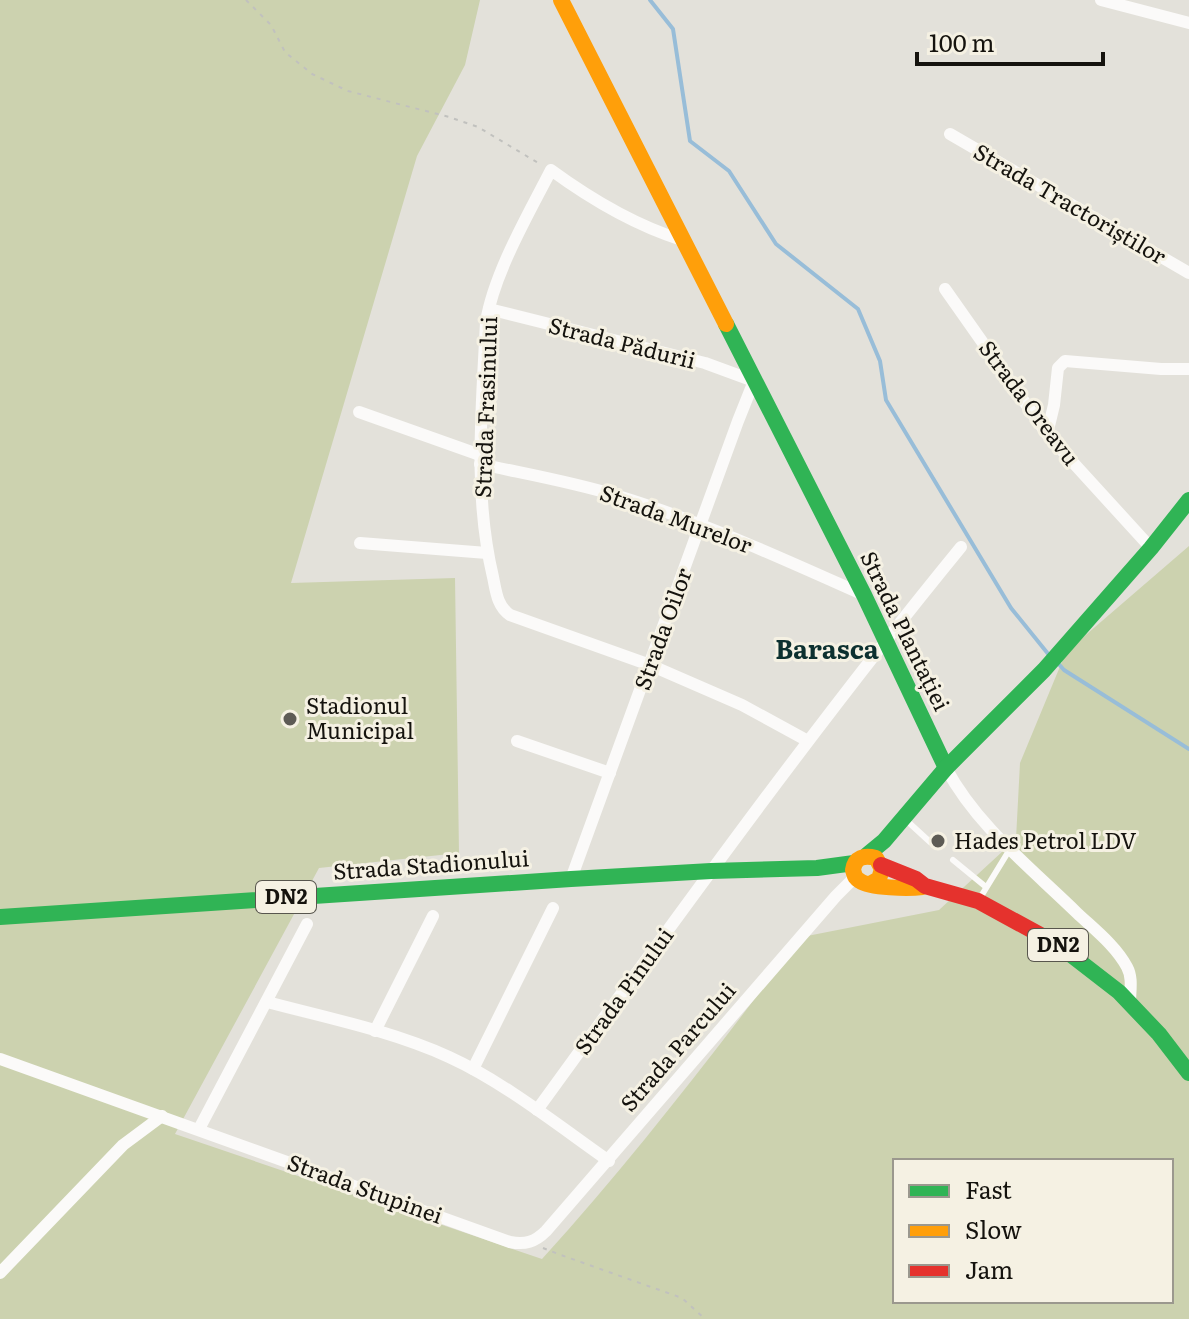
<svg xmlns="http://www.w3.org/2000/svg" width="1189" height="1319" font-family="Literata,serif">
<rect width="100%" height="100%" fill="#e3e1da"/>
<path fill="#ccd2af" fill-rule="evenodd" d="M0 0H480L465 65 417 156 291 583 455 578 459 853 319 868 175 1134 542 1259C635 1157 718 1047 802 937L939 910 1016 839 1020 763 1066 652 1189 546V1319H0ZM895 1161H1171V1301H895Z"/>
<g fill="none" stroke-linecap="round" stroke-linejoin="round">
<g stroke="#98bdd8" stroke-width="4">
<path d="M650 0 673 29 690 141 729 171 776 244 858 309 880 361 886 400 1011 608 1049 655"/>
<path d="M1056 661 1064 670 1189 749"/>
</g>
<g stroke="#c1c1be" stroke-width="2" stroke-dasharray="4 6" stroke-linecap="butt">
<path d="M246 0 271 25 285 52 312 74 348 91 449 117 478 127 540 164"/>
<path d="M543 1248 561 1255 682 1298 705 1319"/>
</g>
<g stroke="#fbfaf9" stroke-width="6">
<path d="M906 820 930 842"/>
<path d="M953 860 986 887"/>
<path d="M980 898 1010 849"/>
</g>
<g stroke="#fbfaf9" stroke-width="12">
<path d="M1101 0 1189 23"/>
<path d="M950 134 1189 273"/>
<path d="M682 240C634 225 592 200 551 170 528 215 494 273 486 322 482 407 473 493 493 577 496 591 497 606 510 615L650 665 742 705 808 741"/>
<path d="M945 289 1047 434 1151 548"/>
<path d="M489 309 705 363 754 381 738 421 571 879"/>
<path d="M359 412 480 455"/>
<path d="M1047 434 1054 405 1058 368 1065 361 1161 369H1189"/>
<path d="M480 464C526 474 573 482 618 496 703 522 783 559 864 595"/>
<path d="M360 543 487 553"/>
<path d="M517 741 610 773"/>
<path d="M946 768C977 826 1031 868 1077 913 1094 929 1116 946 1127 967 1133 978 1130 991 1130 1003"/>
<path d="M267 1002C328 1018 392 1031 449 1057 504 1082 559 1126 609 1161"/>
<path d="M375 1031 433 916"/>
<path d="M0 1059 510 1242C525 1245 535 1242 546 1231L836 896 855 877"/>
<path d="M473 1069 553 908"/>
<path d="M537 1110C675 920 812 729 961 547"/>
<path d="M199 1129 307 924"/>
<path d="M0 1273 123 1145 162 1116"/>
</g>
<g stroke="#30b455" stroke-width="16">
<path d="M726 324 864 595 946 768"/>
<path d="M867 855 884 841 946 768 1044 670 1151 548 1189 500"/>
<path d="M0 917 571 879 711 871 817 868 854 863"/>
<path d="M1057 944 1119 992 1159 1034 1189 1073"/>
</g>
<g stroke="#ff9f0a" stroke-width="16">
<path d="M561 0 726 324"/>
<path d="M870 884 879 879 882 869 876 858C864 855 855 857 853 870 855 876 854 877 860 881 870 888 909 889 922 887"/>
</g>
<path stroke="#e5322d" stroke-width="16" d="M881 865 916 879 925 886 978 901 1057 944"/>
</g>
<g fill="#5d5b55" stroke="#f5f1e3" stroke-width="3">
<circle cx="290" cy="719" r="8"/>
<circle cx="938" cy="841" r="8"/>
</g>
<g text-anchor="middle" stroke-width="6" stroke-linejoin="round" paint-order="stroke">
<g fill="#f5f1e3" stroke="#58564e" stroke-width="2">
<rect x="256" y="881" width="60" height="32" rx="6"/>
<rect x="1028" y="929" width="60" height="32" rx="6"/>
</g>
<g font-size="20" font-weight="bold" fill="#15130e">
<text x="286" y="904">DN2</text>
<text x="1058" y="952">DN2</text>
</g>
<g font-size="22" fill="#15130e" stroke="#f5f1e3">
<text transform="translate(1070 204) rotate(30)" y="8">Strada Tractoriștilor</text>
<text transform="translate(622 343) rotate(14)" y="8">Strada Pădurii</text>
<text transform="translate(1029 403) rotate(53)" y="8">Strada Oreavu</text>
<text transform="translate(486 407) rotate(-88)" y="8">Strada Frasinului</text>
<text transform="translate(676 519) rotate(20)" y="8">Strada Murelor</text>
<text transform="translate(663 629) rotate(-70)" y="8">Strada Oilor</text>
<text transform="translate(905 631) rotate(64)" y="8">Strada Plantației</text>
<text transform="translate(431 865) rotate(-4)" y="8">Strada Stadionului</text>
<text transform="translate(624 991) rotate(-54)" y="8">Strada Pinului</text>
<text transform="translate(678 1047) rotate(-49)" y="8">Strada Parcului</text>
<text transform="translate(365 1189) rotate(20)" y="8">Strada Stupinei</text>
</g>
<g font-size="22" fill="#15130e" stroke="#f5f1e3" text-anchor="start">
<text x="306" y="714">Stadionul<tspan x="306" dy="25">Municipal</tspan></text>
<text x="954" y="849">Hades Petrol LDV</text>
</g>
<g font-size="26" font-weight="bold" fill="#0c302f" stroke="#f5f1e3">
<text x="827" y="659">Barasca</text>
</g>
</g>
<rect x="893" y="1159" width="280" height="144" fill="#f5f1e3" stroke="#9b988e" stroke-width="2"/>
<rect x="909" y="1185" width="40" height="12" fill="#30b455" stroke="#9b988e" stroke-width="2"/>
<text x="965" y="1199" font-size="24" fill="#15130e">Fast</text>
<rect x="909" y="1225" width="40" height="12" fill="#ff9f0a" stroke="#9b988e" stroke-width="2"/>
<text x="965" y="1239" font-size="24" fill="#15130e">Slow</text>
<rect x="909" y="1265" width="40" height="12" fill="#e5322d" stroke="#9b988e" stroke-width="2"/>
<text x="965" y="1279" font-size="24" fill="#15130e">Jam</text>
<path d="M917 52v12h186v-12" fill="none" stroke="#15130e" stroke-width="4"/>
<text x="929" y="52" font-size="24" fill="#15130e" stroke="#f5f1e3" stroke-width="6" paint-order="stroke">100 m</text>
</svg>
